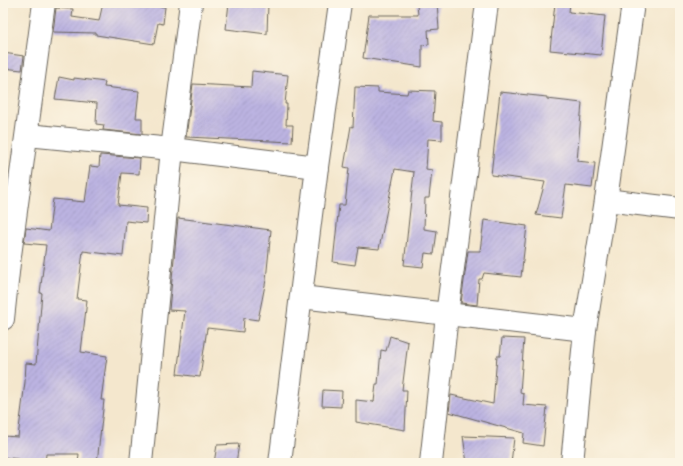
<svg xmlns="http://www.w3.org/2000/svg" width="683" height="466" font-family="'Patrick Hand',sans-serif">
<defs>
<pattern id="building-hatch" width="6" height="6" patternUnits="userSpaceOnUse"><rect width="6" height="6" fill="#bcb4e2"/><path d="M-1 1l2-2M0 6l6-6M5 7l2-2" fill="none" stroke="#a19ac1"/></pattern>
</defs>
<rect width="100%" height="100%" fill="#fcf5e5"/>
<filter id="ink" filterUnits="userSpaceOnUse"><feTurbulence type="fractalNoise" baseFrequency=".025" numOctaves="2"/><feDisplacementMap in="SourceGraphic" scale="8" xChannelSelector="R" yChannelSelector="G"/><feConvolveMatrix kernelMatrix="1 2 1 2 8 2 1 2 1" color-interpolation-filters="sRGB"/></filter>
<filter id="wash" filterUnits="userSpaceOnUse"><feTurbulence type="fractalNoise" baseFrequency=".012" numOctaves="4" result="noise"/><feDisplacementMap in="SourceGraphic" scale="16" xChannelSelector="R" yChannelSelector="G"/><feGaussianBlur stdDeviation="0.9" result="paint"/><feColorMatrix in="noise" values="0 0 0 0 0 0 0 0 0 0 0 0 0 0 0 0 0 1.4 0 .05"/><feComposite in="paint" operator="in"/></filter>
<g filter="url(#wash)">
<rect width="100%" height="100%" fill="#f4e7cd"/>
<g id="blocks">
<g fill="url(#building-hatch)">
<path d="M103 3H129L165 7 163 24 158 23 154 44 96 35V33L53 32 56 8 73 9 72 17 99 21Z"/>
<path d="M229 3H268L267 34 226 29Z"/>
<path d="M437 3 439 29 428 30 429 44 422 45V67L363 58 369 15H418L417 5Z"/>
<path d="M555 3H570L569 12 605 16 601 55 550 50Z"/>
<path d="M3 53 24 56 22 70 3 68Z"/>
<path d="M252 71 288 75 285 104H287L286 125H293L292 142 186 137 193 84 251 87Z"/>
<path d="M59 77 74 80V78L105 82 104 87 139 91 136 118H142V134L103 130 104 125 96 124 97 103 55 99Z"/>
<path d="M355 87 378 88V92L407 94 408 90 435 91 433 121 442 122V140L428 139 426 169 432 170 429 198H425L424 229 437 231 434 254 425 253 423 267 404 265 414 172 395 169 379 249 358 247 355 265 333 262 339 205H345L349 168 344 167 351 126 353 127Z"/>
<path d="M500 92 547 97V99L582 103 577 161 595 163 592 188 566 185 561 218 536 215 545 182 491 175Z"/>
<path d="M100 155 140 158 139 174 122 173 118 205 147 208 146 223 126 221 123 256 83 251 77 299 87 300 81 352 107 356 101 400H104L97 463H78L79 454H46L45 463H17L18 459 3 457V436L18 437 25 382 26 363 36 364 42 293H40L46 245 24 243 26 228 49 231 53 199 85 202 90 166 99 167Z"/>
<path d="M178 218 271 230 266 280 258 320 244 318 243 332 207 328 200 377 177 374 185 311 169 310Z"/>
<path d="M484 220 527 226 521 277 484 273 482 279H479L477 305 461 303 468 251H480Z"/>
<path d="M390 336 408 342 402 390H407L405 430 356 422V400L374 402 376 384H378L381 350 386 351Z"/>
<path d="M502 338 524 339 520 393 524 394 523 405 547 407 543 446 523 443 524 433 449 412 451 395 493 404 497 356H500Z"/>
<path d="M323 390 342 391 341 407 322 406Z"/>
<path d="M463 436 514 438 511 463H467Z"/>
<path d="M239 444 236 463H214L217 445Z"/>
</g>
</g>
</g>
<g filter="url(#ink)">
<use href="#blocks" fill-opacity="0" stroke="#68635a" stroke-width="1"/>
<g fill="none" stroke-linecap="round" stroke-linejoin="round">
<defs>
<g id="minor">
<path d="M27 135 172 149 317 167"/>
<path d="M606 200 680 209"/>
<path d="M301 297 585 330"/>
<path d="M3 319 9 263 44 3"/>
<path d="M141 463 172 149 191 3"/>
<path d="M280 463 317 167 340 3"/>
<path d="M431 463 447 315 487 3"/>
<path d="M572 463 585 330 606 200 633 3"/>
</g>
</defs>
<use href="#minor" stroke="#68635a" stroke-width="24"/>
<use href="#minor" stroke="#fff" stroke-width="22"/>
</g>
</g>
<rect width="683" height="466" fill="none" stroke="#fcf5e5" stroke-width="16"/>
</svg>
